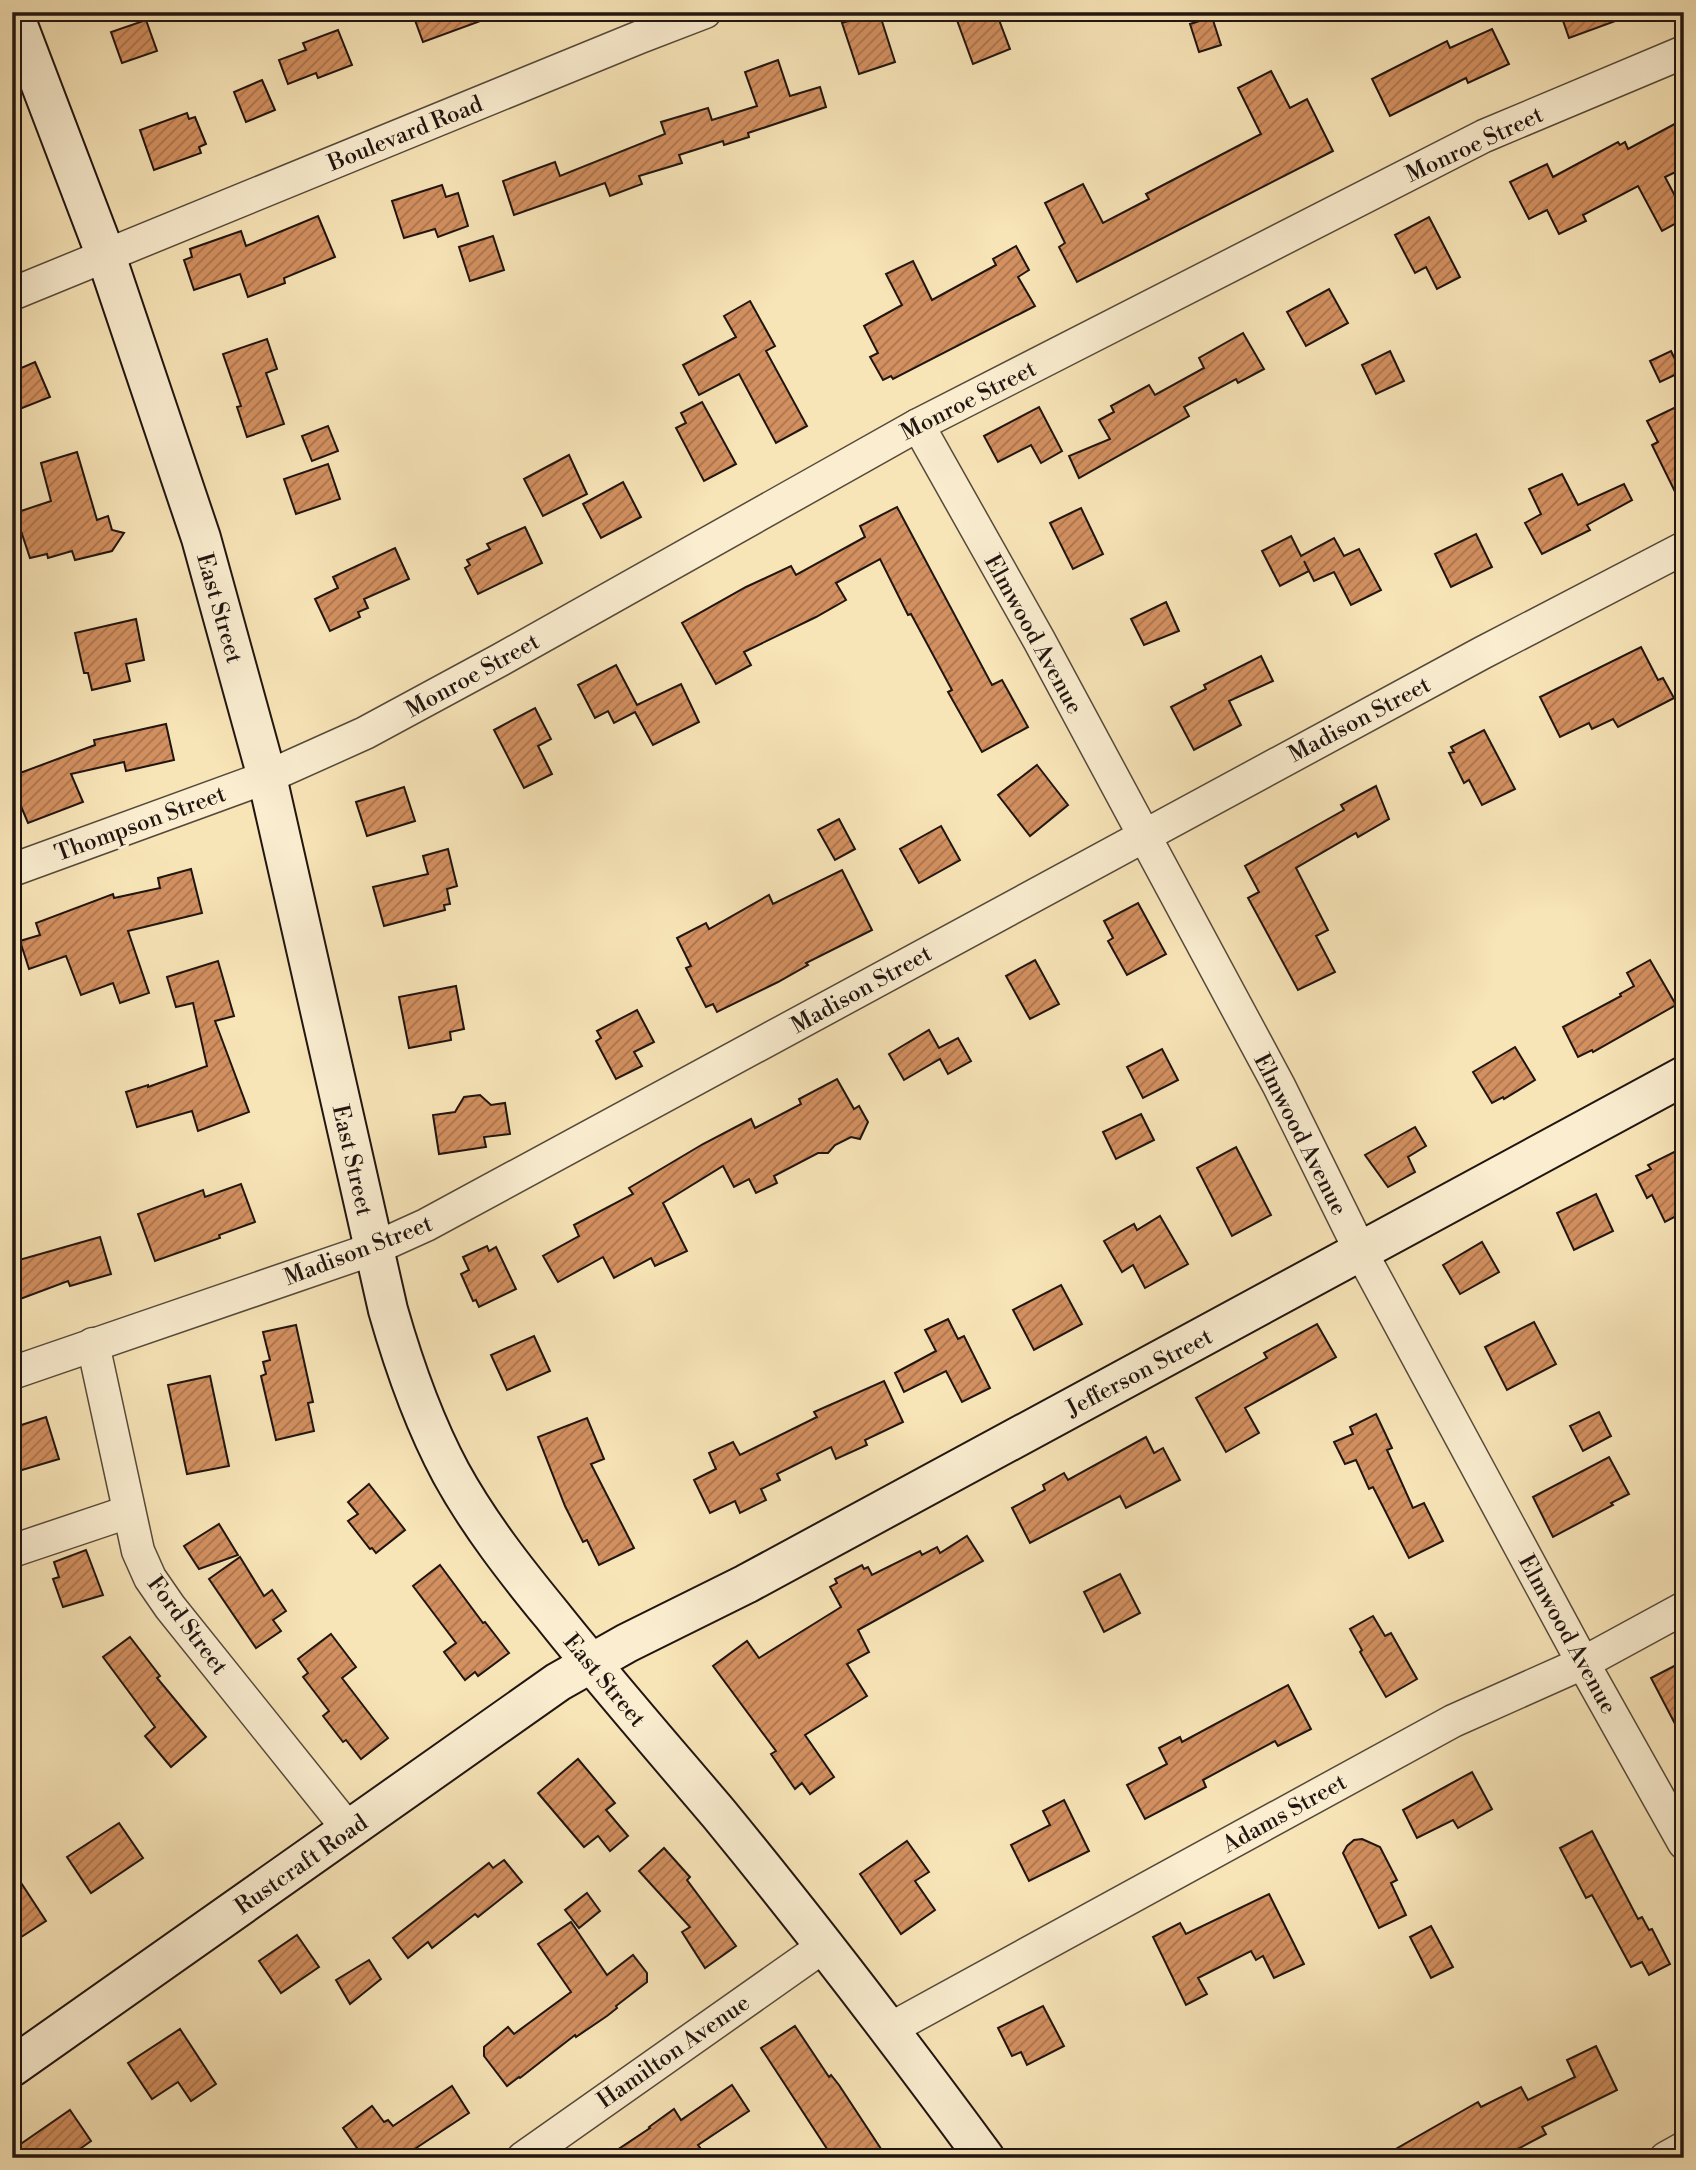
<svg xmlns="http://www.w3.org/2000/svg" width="1696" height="2170" font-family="'Libre Bodoni',serif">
<defs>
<pattern id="building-hatch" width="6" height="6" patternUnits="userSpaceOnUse" patternTransform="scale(1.75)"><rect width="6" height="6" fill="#d39060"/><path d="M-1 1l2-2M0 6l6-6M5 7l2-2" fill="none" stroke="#ab744e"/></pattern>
</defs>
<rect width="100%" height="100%" fill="#f7e4b7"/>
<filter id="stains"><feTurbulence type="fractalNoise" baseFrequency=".00286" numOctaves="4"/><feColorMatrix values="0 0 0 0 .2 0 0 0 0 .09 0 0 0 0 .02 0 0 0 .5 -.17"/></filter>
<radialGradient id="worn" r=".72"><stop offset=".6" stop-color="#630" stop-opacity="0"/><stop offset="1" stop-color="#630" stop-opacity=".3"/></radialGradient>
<g fill="url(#building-hatch)" stroke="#211510" stroke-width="2">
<path d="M412 12H496L497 15 423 42Z"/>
<path d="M876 12H879L895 62 859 74 842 23Z"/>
<path d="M954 12H996L1010 49 973 64Z"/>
<path d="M1560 12H1631L1632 15 1569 38Z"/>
<path d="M1212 17 1221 45 1199 52 1190 24Z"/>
<path d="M146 20 157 51 122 63 111 32Z"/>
<path d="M1492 29 1509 64 1468 83 1466 78 1390 116 1372 79 1447 41 1450 48Z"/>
<path d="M338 30 352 65 318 78 316 73 288 84 279 60 306 50 303 43Z"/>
<path d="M778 60 790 96 820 87 826 107 748 133 749 137 724 145 723 141 679 155 682 163 639 176 642 184 610 196 605 183 514 215 503 181 555 162 560 176 665 134 661 122 708 108 712 120 757 106 745 72Z"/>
<path d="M1271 71 1290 108 1307 99 1333 151 1077 282 1059 247 1065 243 1045 203 1083 184 1103 223 1149 199 1146 194 1261 134 1238 88Z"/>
<path d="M262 80 275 110 246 122 234 92Z"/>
<path d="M187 113 189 119 195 117 206 144 199 147 201 153 154 170 140 130Z"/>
<path d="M1684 119V168L1665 177 1684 213V219L1662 231 1638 186 1583 215 1586 221 1559 234 1547 210 1529 219 1510 182 1547 164 1553 177 1618 142 1620 145 1625 142 1628 149Z"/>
<path d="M442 185 446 197 458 193 468 226 438 237 435 229 404 238 392 201Z"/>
<path d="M318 216 335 257 284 278 285 283 248 297 240 274 194 290 184 260 192 257 190 249 241 231 246 246Z"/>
<path d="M1429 217 1460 277 1437 289 1426 267 1415 273 1395 235Z"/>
<path d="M493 236 504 270 470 281 459 247Z"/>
<path d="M1016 246 1029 270 1018 277 1035 306 893 379 891 376 883 380 870 357 878 353 864 326 902 305 886 274 913 261 932 300 996 265 993 259Z"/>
<path d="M1329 289 1348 323 1306 346 1287 312Z"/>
<path d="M750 301 775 346 766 351 807 426 776 443 739 374 699 395 683 365 736 337 724 316Z"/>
<path d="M1243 333 1264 369 1238 383 1236 379 1184 407 1189 416 1079 478 1069 456 1110 439 1099 420 1114 412 1111 406 1149 385 1155 395 1204 368 1199 358Z"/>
<path d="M267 339 277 369 266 373 284 424 247 437 237 407 241 406 223 354Z"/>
<path d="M1390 351 1404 381 1376 394 1362 365Z"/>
<path d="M1671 351 1681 372 1660 382 1650 361Z"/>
<path d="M35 362 50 397 12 412V372Z"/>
<path d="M702 402 736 464 704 481 676 428 686 423 681 413Z"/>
<path d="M1039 407 1062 451 1041 463 1031 445 998 462 984 436Z"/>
<path d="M1676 407 1684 422V510L1652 445 1658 442 1647 421Z"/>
<path d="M328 426 338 451 312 461 302 436Z"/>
<path d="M77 452 97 520 108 516 112 530 124 533 112 551 75 560 72 551 48 558 47 554 30 558 15 513 51 501 41 463Z"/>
<path d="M569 455 587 494 543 516 524 479Z"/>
<path d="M328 464 340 499 296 514 284 479Z"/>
<path d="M1562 474 1578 505 1624 484 1632 500 1587 525 1590 530 1542 554 1525 523 1541 514 1529 489Z"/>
<path d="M623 482 641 517 601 538 583 504Z"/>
<path d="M897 507 992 685 1002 680 1028 727 982 752 948 692 952 690 911 614 908 615 880 559 836 583 846 600 816 617 744 652 751 665 716 684 682 623 746 587 791 566 796 575 865 537 860 526Z"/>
<path d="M1081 508 1103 554 1073 569 1050 523Z"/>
<path d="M525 527 542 563 478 594 465 568 470 565 467 560 490 549 487 544Z"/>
<path d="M1476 534 1492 567 1451 587 1435 554Z"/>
<path d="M1291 536 1301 556 1334 538 1344 556 1359 549 1381 590 1351 605 1334 572 1314 581 1304 561 1309 571 1280 586 1262 551Z"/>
<path d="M395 548 409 579 364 599 368 608 358 612 360 617 330 631 315 599 338 588 333 577Z"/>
<path d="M1166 602 1179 631 1144 645 1131 619Z"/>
<path d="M136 619 144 660 126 664 130 681 92 690 88 673H84L75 633Z"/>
<path d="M1641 647 1658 680 1663 678 1674 698 1618 727 1613 719 1592 729 1589 723 1560 737 1540 697Z"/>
<path d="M1261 656 1273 681 1229 701 1241 725 1194 750 1171 707 1206 689 1204 685Z"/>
<path d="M616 665 637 705 681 684 699 722 653 745 635 712 614 723 608 711 595 718 578 685Z"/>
<path d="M535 708 551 739 538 746 552 774 524 788 494 730Z"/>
<path d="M166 724 174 760 126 771 124 762 71 774 83 802 28 823 12 785V776L95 745 94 740Z"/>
<path d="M1484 730 1515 789 1482 805 1469 780 1464 783 1449 753 1454 752 1451 747Z"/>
<path d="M1037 765 1068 805 1030 836 998 795Z"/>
<path d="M1376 786 1389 819 1358 837 1356 833 1296 868 1328 930 1316 936 1335 972 1298 990 1248 898 1259 892 1245 866 1344 810 1341 805Z"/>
<path d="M404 787 415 821 367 836 356 802Z"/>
<path d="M839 819 855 849 835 860 818 830Z"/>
<path d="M941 826 960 860 919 883 900 849Z"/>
<path d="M448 849 457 886 447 889 450 904 444 905 445 910 384 926 373 887 428 874 423 856Z"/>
<path d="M191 869 202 913 128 931 149 993 120 1003 113 983 81 995 66 956 29 969 20 941 40 935 36 923 113 894 114 898 160 888 158 878Z"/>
<path d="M842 870 872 930 806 963 808 965 778 982 717 1012 713 1004 706 1007 686 968 691 966 677 938 706 923 709 929 769 895 773 904Z"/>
<path d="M1138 903 1166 954 1127 975 1108 941 1113 938 1104 921Z"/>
<path d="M1035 960 1059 1004 1030 1019 1006 976Z"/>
<path d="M1650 960 1676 1005 1593 1052 1592 1050 1578 1057 1563 1027 1621 996 1620 994 1634 986 1627 973Z"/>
<path d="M218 961 234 1016 215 1021 249 1112 198 1131 192 1111 137 1127 126 1092 148 1085V1087L207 1066 193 1003 176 1007 167 977Z"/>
<path d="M456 986 464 1029 450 1032 451 1040 409 1048 399 997Z"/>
<path d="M637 1010 654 1042 634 1052 642 1066 616 1079 596 1041 601 1038 597 1031Z"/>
<path d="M929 1030 939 1048 958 1038 971 1061 948 1074 940 1059 904 1080 889 1054Z"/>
<path d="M1515 1047 1535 1080 1504 1099 1503 1097 1492 1103 1473 1072Z"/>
<path d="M1162 1049 1178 1080 1143 1098 1127 1067Z"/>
<path d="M837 1079 854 1109 859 1106 868 1122 860 1139 851 1137 835 1145 828 1153H818L774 1176 777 1183 756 1193 749 1179 734 1187 723 1166 663 1203 687 1251 655 1266 651 1258 614 1278 603 1257 558 1282 543 1256 579 1236 574 1225 633 1194 629 1188 703 1144 751 1119 755 1128 801 1104 799 1099Z"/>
<path d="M480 1095 491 1105 505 1103 510 1134 484 1137 486 1147 439 1154 433 1115 455 1112 464 1097Z"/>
<path d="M1141 1114 1154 1140 1116 1159 1103 1132Z"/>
<path d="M1415 1127 1426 1146 1408 1157 1415 1172 1388 1187 1365 1155Z"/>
<path d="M1236 1147 1271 1215 1232 1236 1197 1168Z"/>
<path d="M1684 1147V1212L1665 1222 1652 1195 1647 1198 1636 1176 1651 1169 1648 1165Z"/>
<path d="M241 1184 255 1222 219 1235 220 1238 155 1261 138 1214 203 1190 205 1197Z"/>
<path d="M1596 1194 1613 1231 1574 1250 1557 1213Z"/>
<path d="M1160 1216 1188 1264 1145 1288 1133 1265 1122 1272 1104 1241 1134 1224 1137 1230Z"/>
<path d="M100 1237 111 1274 70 1286 68 1281 12 1302V1262Z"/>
<path d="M1482 1242 1499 1272 1460 1294 1443 1265Z"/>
<path d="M487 1246 489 1251 496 1247 516 1289 479 1307 476 1300 473 1301 461 1274 469 1270 463 1257Z"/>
<path d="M1061 1285 1082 1324 1034 1350 1013 1310Z"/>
<path d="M948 1319 958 1339 964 1336 990 1388 962 1402 946 1371 904 1392 895 1373 936 1351 925 1330Z"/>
<path d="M1534 1322 1556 1364 1507 1390 1485 1347Z"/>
<path d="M1317 1324 1336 1357 1245 1408 1259 1433 1226 1452 1196 1398 1267 1358 1264 1353Z"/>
<path d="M296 1325 313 1402 308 1403 314 1431 276 1440 261 1376 266 1374 263 1362 270 1360 263 1332Z"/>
<path d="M534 1336 550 1371 507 1390 491 1355Z"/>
<path d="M210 1376 229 1466 187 1474 168 1385Z"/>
<path d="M884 1381 903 1422 865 1440 867 1445 836 1459 831 1447 777 1474 780 1480 761 1489 766 1500 740 1513 735 1501 710 1513 694 1480 716 1469 709 1453 733 1442 740 1455 817 1417 814 1412Z"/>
<path d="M1599 1412 1611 1436 1583 1451 1570 1426Z"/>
<path d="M1376 1414 1392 1448 1387 1450 1413 1508 1424 1503 1443 1541 1409 1558 1373 1487 1369 1489 1356 1460 1345 1464 1334 1442 1353 1434 1350 1427Z"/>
<path d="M46 1417 59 1459 12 1473V1428Z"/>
<path d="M587 1418 604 1459 591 1464 634 1548 599 1565 587 1540 583 1542 565 1506 538 1437Z"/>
<path d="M1146 1437 1154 1453 1163 1448 1180 1480 1126 1508 1120 1496 1030 1543 1012 1508 1045 1490 1043 1485 1064 1473 1068 1480Z"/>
<path d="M1609 1457 1629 1494 1611 1503 1613 1505 1553 1537 1533 1497Z"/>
<path d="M369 1484 405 1530 376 1553 372 1548 370 1549 348 1521 358 1514 348 1502Z"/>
<path d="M219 1524 238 1555 199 1569 184 1546Z"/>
<path d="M967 1536 983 1561 858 1630 869 1652 847 1664 867 1696 805 1735 834 1777 810 1794 802 1783 795 1789 771 1754 776 1751 713 1666 747 1641 759 1658 841 1607 830 1587 837 1583 835 1579 862 1565 864 1569 868 1567 872 1575 920 1551 922 1555 937 1547 940 1553Z"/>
<path d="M86 1550 103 1595 63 1607 53 1579 59 1577 54 1562Z"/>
<path d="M240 1557 264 1596 272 1590 286 1611 273 1620 281 1631 256 1648 209 1579Z"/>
<path d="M440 1565 483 1623 485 1622 509 1653 478 1676 475 1672 465 1680 444 1652 456 1643 413 1586Z"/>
<path d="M1120 1574 1140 1613 1104 1632 1084 1592Z"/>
<path d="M1373 1616 1385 1636 1391 1633 1417 1679 1386 1697 1360 1652 1362 1650 1350 1629Z"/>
<path d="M331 1634 356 1667 342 1678 388 1738 361 1759 346 1740 343 1742 323 1716 329 1711 303 1677 308 1673 298 1659Z"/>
<path d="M130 1637 160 1676 157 1678 206 1737 171 1767 145 1736 155 1727 103 1657Z"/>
<path d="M1684 1661V1741L1651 1678Z"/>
<path d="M1288 1685 1311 1729 1278 1746 1275 1741 1203 1780 1206 1787 1145 1819 1127 1785 1167 1764 1159 1748 1180 1737 1182 1742Z"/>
<path d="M578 1759 615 1803 606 1810 628 1836 610 1851 598 1836 584 1847 538 1793Z"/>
<path d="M1472 1772 1492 1809 1458 1828 1453 1820 1417 1838 1403 1810Z"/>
<path d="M1064 1800 1089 1851 1029 1881 1011 1845 1050 1825 1043 1811Z"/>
<path d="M119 1823 143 1858 91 1893 67 1857Z"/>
<path d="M1592 1831 1638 1919 1642 1917 1649 1930 1652 1929 1670 1964 1649 1975 1642 1962 1631 1967 1592 1895 1586 1898 1560 1848Z"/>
<path d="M1362 1839 1380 1847 1397 1880 1391 1883 1406 1915 1379 1928 1343 1853 1347 1846 1354 1840Z"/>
<path d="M907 1841 929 1872 915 1881 935 1910 901 1934 860 1874Z"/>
<path d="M664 1848 690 1877 687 1880 736 1946 705 1968 682 1932 690 1927 639 1871Z"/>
<path d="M504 1860 522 1882 478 1917 475 1914 432 1948 428 1942 408 1958 393 1938 489 1863 493 1868Z"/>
<path d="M12 1869 46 1921 12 1943Z"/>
<path d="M587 1893 600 1911 579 1928 565 1910Z"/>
<path d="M1269 1894 1304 1964 1274 1978 1263 1956 1256 1960 1251 1951 1198 1978 1207 1994 1186 2005 1153 1937 1180 1923 1186 1934Z"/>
<path d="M571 1922 607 1975 633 1955 647 1973V1982L616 2006 617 2008 607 2016 576 2037 575 2035 520 2078 519 2077 507 2086 484 2056V2047L508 2027 514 2034 571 1992 538 1944Z"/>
<path d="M1431 1926 1453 1967 1431 1978 1410 1937Z"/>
<path d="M297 1935 319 1967 281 1993 259 1961Z"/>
<path d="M369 1960 381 1979 350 2004 336 1980Z"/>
<path d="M1043 2006 1064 2046 1027 2065 1021 2052 1012 2056 998 2028Z"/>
<path d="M795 2026 829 2077 831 2075 839 2085 887 2158H833L761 2048Z"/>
<path d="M180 2029 216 2084 191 2101 178 2082 152 2099 128 2063Z"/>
<path d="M1596 2046 1617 2090 1542 2127 1546 2134 1501 2158H1380L1478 2102 1481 2107 1521 2087 1528 2100 1575 2077 1567 2060Z"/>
<path d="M732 2085 749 2111 698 2145 701 2149 688 2158H605L650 2128 649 2127 674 2109 681 2120Z"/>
<path d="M452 2086 469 2113 401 2158H364L343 2128 372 2106 384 2122 388 2120 393 2126Z"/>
<path d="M70 2110 91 2141 67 2158H12V2150Z"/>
</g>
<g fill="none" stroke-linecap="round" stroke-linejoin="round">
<defs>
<g id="street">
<path d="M12 294 640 37 705 12"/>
<path d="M918 425 1039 640 1279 1086 1361 1252 1583 1663 1684 1843"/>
<path d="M12 870 267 777 365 733 500 660 918 425 1484 136 1684 52"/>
<path d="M93 1344 138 1551 150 1578 170 1607 349 1830"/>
<path d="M12 1373 373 1249 426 1225 1482 653 1684 548"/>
<path d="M12 1551 128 1512"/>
<path d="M890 2029 1453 1721 1583 1663 1684 1608"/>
<path d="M523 2158 824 1946"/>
<path d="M1666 2158 1684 2148"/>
</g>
<g id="secondary">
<path d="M13 12 106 256 201 538 267 777 388 1310C404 1366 423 1421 451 1473 479 1524 515 1570 552 1615 606 1683 663 1748 719 1814 811 1926 899 2041 985 2158"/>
<path d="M12 2067 558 1682 627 1643 746 1584 1684 1076"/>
</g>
</defs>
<use href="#street" stroke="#56493a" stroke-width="35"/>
<use href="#secondary" stroke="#211510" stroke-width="42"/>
<use href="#street" stroke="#faedd0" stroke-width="32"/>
<use href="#secondary" stroke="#faedd0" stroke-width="38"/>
</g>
<g text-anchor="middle" stroke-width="6" stroke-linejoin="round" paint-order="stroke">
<g font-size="23" fill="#211510" stroke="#faedd0">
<text transform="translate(405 133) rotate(-22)" y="8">Boulevard Road</text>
<text transform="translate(1474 144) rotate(-25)" y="8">Monroe Street</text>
<text transform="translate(968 400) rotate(-27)" y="8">Monroe Street</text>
<text transform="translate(220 608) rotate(74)" y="8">East Street</text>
<text transform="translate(1034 634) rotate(61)" y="8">Elmwood Avenue</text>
<text transform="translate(472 675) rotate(-29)" y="8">Monroe Street</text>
<text transform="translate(1359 719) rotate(-28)" y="8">Madison Street</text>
<text transform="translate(140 823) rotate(-20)" y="8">Thompson Street</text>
<text transform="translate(861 989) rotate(-29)" y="8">Madison Street</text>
<text transform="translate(1301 1134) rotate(63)" y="8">Elmwood Avenue</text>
<text transform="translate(353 1160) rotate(77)" y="8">East Street</text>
<text transform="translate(358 1250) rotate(-21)" y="8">Madison Street</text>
<text transform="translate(1139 1372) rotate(-28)" y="8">Jefferson Street</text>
<text transform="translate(188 1625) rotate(53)" y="8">Ford Street</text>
<text transform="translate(1568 1634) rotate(61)" y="8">Elmwood Avenue</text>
<text transform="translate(605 1680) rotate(50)" y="8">East Street</text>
<text transform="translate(1284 1813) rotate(-29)" y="8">Adams Street</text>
<text transform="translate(301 1864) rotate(-35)" y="8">Rustcraft Road</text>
<text transform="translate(673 2051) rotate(-35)" y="8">Hamilton Avenue</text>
</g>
</g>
<rect width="1696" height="2170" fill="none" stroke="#f7e4b7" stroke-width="42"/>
<rect x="14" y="14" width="1668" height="2142" fill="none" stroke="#211510" stroke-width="3.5"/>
<rect x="21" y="21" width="1654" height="2128" fill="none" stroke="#211510" stroke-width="2"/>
<rect width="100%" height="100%" filter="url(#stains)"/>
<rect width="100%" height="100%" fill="url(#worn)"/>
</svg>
